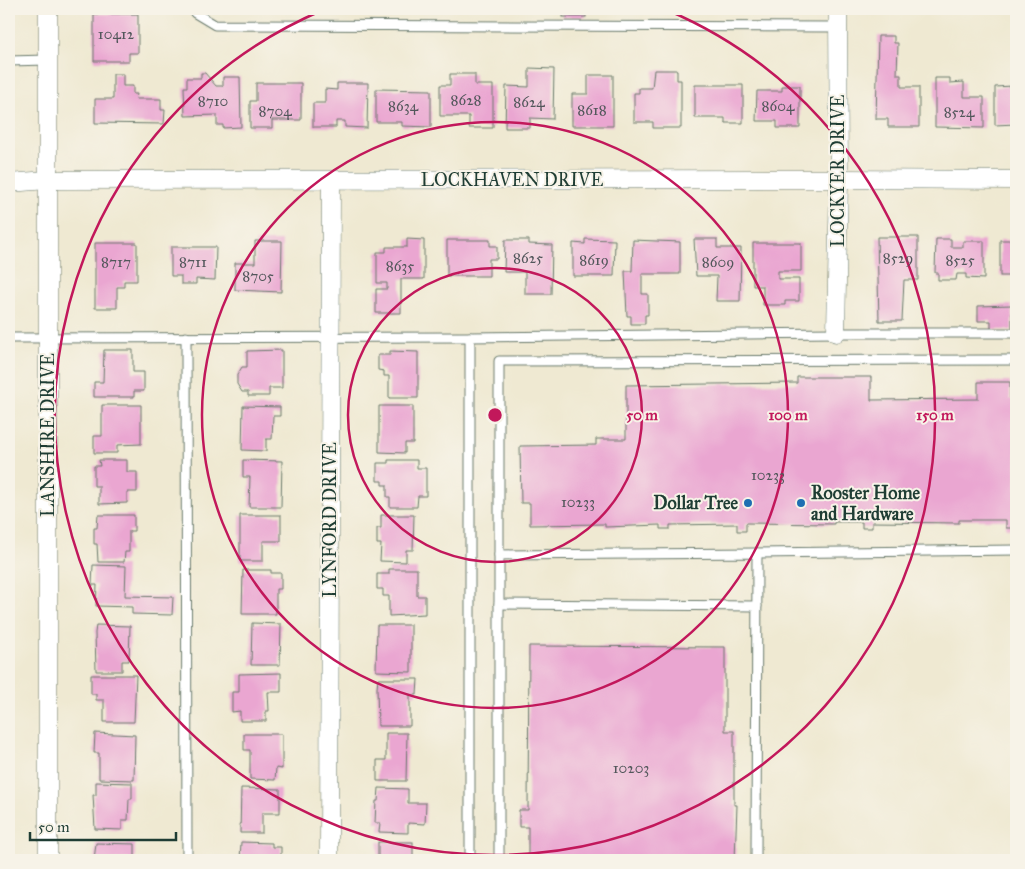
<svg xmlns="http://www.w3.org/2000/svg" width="1025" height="869" font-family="'IM FELL Great Primer',serif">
<rect width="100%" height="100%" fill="#f7f3e8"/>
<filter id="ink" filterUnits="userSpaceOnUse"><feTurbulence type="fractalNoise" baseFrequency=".02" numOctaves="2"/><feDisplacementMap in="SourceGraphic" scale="10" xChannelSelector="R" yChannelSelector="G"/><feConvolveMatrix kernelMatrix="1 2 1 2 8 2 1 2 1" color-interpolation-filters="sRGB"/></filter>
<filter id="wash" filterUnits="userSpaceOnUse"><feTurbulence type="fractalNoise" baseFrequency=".0096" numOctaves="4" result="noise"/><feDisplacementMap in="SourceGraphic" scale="20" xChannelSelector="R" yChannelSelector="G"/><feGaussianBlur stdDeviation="1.12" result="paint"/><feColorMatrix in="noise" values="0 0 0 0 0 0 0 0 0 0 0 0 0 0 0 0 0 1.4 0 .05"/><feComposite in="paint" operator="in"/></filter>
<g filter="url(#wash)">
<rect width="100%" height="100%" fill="#efe9d2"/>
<g id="blocks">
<g fill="#eaa6d1">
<rect x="563" y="9" width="23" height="8"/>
<path d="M94 14H138V53H129V61H94Z"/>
<path d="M878 36H894V43H898L897 75H901V87H919V127H888V119H876Z"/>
<path d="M529 68 554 69 553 119 530 118V128H505L506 86 529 87Z"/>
<path d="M654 70H677V80H681V128H653V122H634V93H639V88H652Z"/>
<path d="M201 73H205L216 86H223V77H240L241 127 223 128V125H217V115L185 116 184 87H187V78H201Z"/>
<path d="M113 74H123V86H133V94H137L136 99H161V110H165L164 124 95 123V99H113Z"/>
<path d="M450 74H475V85H493V128H469V116H440V85H450Z"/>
<path d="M588 75H613V126H572V94H588Z"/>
<path d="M935 78H950V83L964 82V97H984V128L935 127Z"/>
<path d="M1013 82H1016V124L995 125V87L1013 86Z"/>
<path d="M256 83H301V120H272V128H250V101H256Z"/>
<path d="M337 83H368L367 128 345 127V121H336V127H313V103H325V89L337 90Z"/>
<path d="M695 85H743V123H725V118H695Z"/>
<path d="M782 86H800V128H777V121H756L757 91H782Z"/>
<path d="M376 89 431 90V127L402 126V122H376Z"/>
<path d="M877 237H918V280H904L902 321H879Z"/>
<path d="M407 239 424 240V279H401V313H376V289H387V283H377V252H386V247H407Z"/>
<path d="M585 239 615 240 614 276H573V243L585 244Z"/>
<path d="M694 239H717V248H741L740 301H716L717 276H696Z"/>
<path d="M936 239H951V247H963V241H984V279L966 278V274H957L956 280H938V273H935Z"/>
<path d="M447 240H490V246H497V259H489V276H447Z"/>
<path d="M505 240H529V244L552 245 551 294H525V272H504Z"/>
<path d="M633 240 680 242V274H642V294H648V315H645V324H631V316H627L625 271H632Z"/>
<rect x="1000" y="240" width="16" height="36"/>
<path d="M255 241H282L281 292 235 290V263H255Z"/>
<path d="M95 243H137V281H124V287H117V308H95Z"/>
<path d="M753 243H801V271H778V279H799V301H785V305H763V286H753Z"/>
<path d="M171 247H216L215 280 196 279V284H181V276H171Z"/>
<path d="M1012 305V330H991V321H978V306Z"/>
<path d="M104 350H133V372H144V391H134V397H94V382H103Z"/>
<path d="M282 350V388H269V396H248V392H242L237 384V375L242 367H247V351Z"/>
<path d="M390 351 418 352V398H389V376H384V371L378 370V355H390Z"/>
<path d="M797 377H871V400L978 399V382H1010V399H1016V528H1006V520H959V523L872 522V528H862V522H834V524L746 523V531H737V524L670 525V529H660V525L605 527V524L530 525V503H521L520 446 596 445V439H626V385L797 383Z"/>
<path d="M102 405H141V444L117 445V453H94V436H102Z"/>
<path d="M243 406 280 407V416H273L272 439H266V451L242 450Z"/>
<path d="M379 406H413V443H405V453L379 452Z"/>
<path d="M99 460H127V472H137V492H127V503L99 504V486H94V466H100Z"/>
<path d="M243 460 282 461 281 507H249L250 477H243Z"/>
<path d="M388 460H417V468H426V496H418L417 507H390V497H387V485H382V481H377V463H388Z"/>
<path d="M98 515H134V531H129V552H125L124 562H98L97 544H94V528H97Z"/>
<path d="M240 515H281V541H263V561H240Z"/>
<path d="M381 515H414L413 550H406V562L380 561 381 544H377V528H381Z"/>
<path d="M93 565 126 566 125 596 173 597 172 615 132 614V607L96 606 97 585H92Z"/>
<path d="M389 569H417V596H425V614L389 616V596H383V589H377V574H389Z"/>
<path d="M243 570H271V573H281V589H276V614H242Z"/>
<path d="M252 623 281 624 280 665H251Z"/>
<path d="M96 625 130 626 129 661H122V671H96L95 633Z"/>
<path d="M377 625H411V672L376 671Z"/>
<path d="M529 646 725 647V731H734V805H737L735 860H528V827H519V810H528Z"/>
<path d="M281 673V692H268L269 711H266V721H240V711L232 712V692H239V674Z"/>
<path d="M91 675H136L134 722H104V700H96V694H91Z"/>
<path d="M378 679H418L417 695H410V726H378L377 688Z"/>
<path d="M95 733 135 735 134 780 99 779V753H94Z"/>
<path d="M386 733H407L406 781H377V760H386Z"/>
<path d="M244 734H282V769L276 768 275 780 250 779V750H244Z"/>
<path d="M96 782 132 783V799H129L128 820H122V830L95 829 93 795H96Z"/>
<path d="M241 788 280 789V813H262V833H240Z"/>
<path d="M379 788 408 789V803H426L425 824 408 823V833L379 832 380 823H375L376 801H378Z"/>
<path d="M241 842 272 843V847H281V860H240Z"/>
<rect x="378" y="842" width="35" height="18"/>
<path d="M96 843 135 844V859L94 860Z"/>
</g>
</g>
</g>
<g filter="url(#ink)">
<use href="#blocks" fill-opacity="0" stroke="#68796b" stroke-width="1"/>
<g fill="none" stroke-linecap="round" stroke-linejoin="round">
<defs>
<g id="lane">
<path d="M193 9 195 13 215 25 838 27"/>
<path d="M9 61 47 60"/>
<path d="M186 337 187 860"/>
<path d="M470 337V860"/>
<path d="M9 338 470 337 836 333H1016"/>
<path d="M757 553 1016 550"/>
<path d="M499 555 757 553 756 860"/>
<path d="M499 604 757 606"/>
<path d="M499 860V361L1016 360"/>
</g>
<g id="street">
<path d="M48 9V860"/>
<path d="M9 183 47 180 839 179 1016 180"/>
<path d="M836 333 839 179 838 9"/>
<path d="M329 860 331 180"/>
</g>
</defs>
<use href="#lane" stroke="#68796b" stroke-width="11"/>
<use href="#street" stroke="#68796b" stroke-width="19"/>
<use href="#lane" stroke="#fff" stroke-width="9"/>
<use href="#street" stroke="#fff" stroke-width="18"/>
</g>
</g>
<g fill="none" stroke="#c2185b" stroke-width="2.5">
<circle cx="495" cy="415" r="147"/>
<circle cx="495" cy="415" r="293"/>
<path d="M667 10A440 440 0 1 1 323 10"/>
</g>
<g fill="#1f6fb2" stroke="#f7f3e8" stroke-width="2">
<circle cx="748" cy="503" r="5"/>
<circle cx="801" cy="503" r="5"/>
</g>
<g text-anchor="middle" stroke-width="4" stroke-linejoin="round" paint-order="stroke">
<g font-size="15" fill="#52575b">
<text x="116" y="39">10412</text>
<text x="466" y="105">8628</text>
<text x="213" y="106">8710</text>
<text x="529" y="107">8624</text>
<text x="403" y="111">8634</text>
<text x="778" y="111">8604</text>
<text x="592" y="115">8618</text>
<text x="275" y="116">8704</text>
<text x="959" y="117">8524</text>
<text x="528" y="263">8625</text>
<text x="898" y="263">8529</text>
<text x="594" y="265">8619</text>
<text x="960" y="265">8525</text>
<text x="116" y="267">8717</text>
<text x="193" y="267">8711</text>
<text x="718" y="267">8609</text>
<text x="400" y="271">8635</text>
<text x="258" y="281">8705</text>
<text x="768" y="480">10233</text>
<text x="578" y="507">10233</text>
<text x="631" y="773">10203</text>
</g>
<g font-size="18" fill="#1f3d34" stroke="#f7f3e8">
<text transform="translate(838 171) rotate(-90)" y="6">LOCKYER DRIVE</text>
<text x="512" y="186">LOCKHAVEN DRIVE</text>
<text transform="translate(48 435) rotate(-90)" y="6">LANSHIRE DRIVE</text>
<text transform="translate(330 520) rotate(-90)" y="6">LYNFORD DRIVE</text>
</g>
<g font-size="18" font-weight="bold" fill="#1f3d34" stroke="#f7f3e8" text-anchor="start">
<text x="811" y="499">Rooster Home<tspan x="811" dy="21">and Hardware</tspan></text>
<text x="738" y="509" text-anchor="end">Dollar Tree</text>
</g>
</g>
<circle cx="495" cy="415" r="8" fill="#c2185b" stroke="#f7f3e8" stroke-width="2.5"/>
<g font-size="15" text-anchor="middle" font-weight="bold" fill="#c2185b" stroke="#f7f3e8" stroke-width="4" stroke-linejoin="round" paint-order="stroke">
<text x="642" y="420">50 m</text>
<text x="788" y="420">100 m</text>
<text x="935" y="420">150 m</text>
</g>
<rect width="1025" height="869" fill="none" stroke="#f7f3e8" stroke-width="30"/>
<path d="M30 832v8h146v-8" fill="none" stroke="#1f3d34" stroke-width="2.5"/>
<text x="38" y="832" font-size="15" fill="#1f3d34" stroke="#f7f3e8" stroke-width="4" paint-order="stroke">50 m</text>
</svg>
